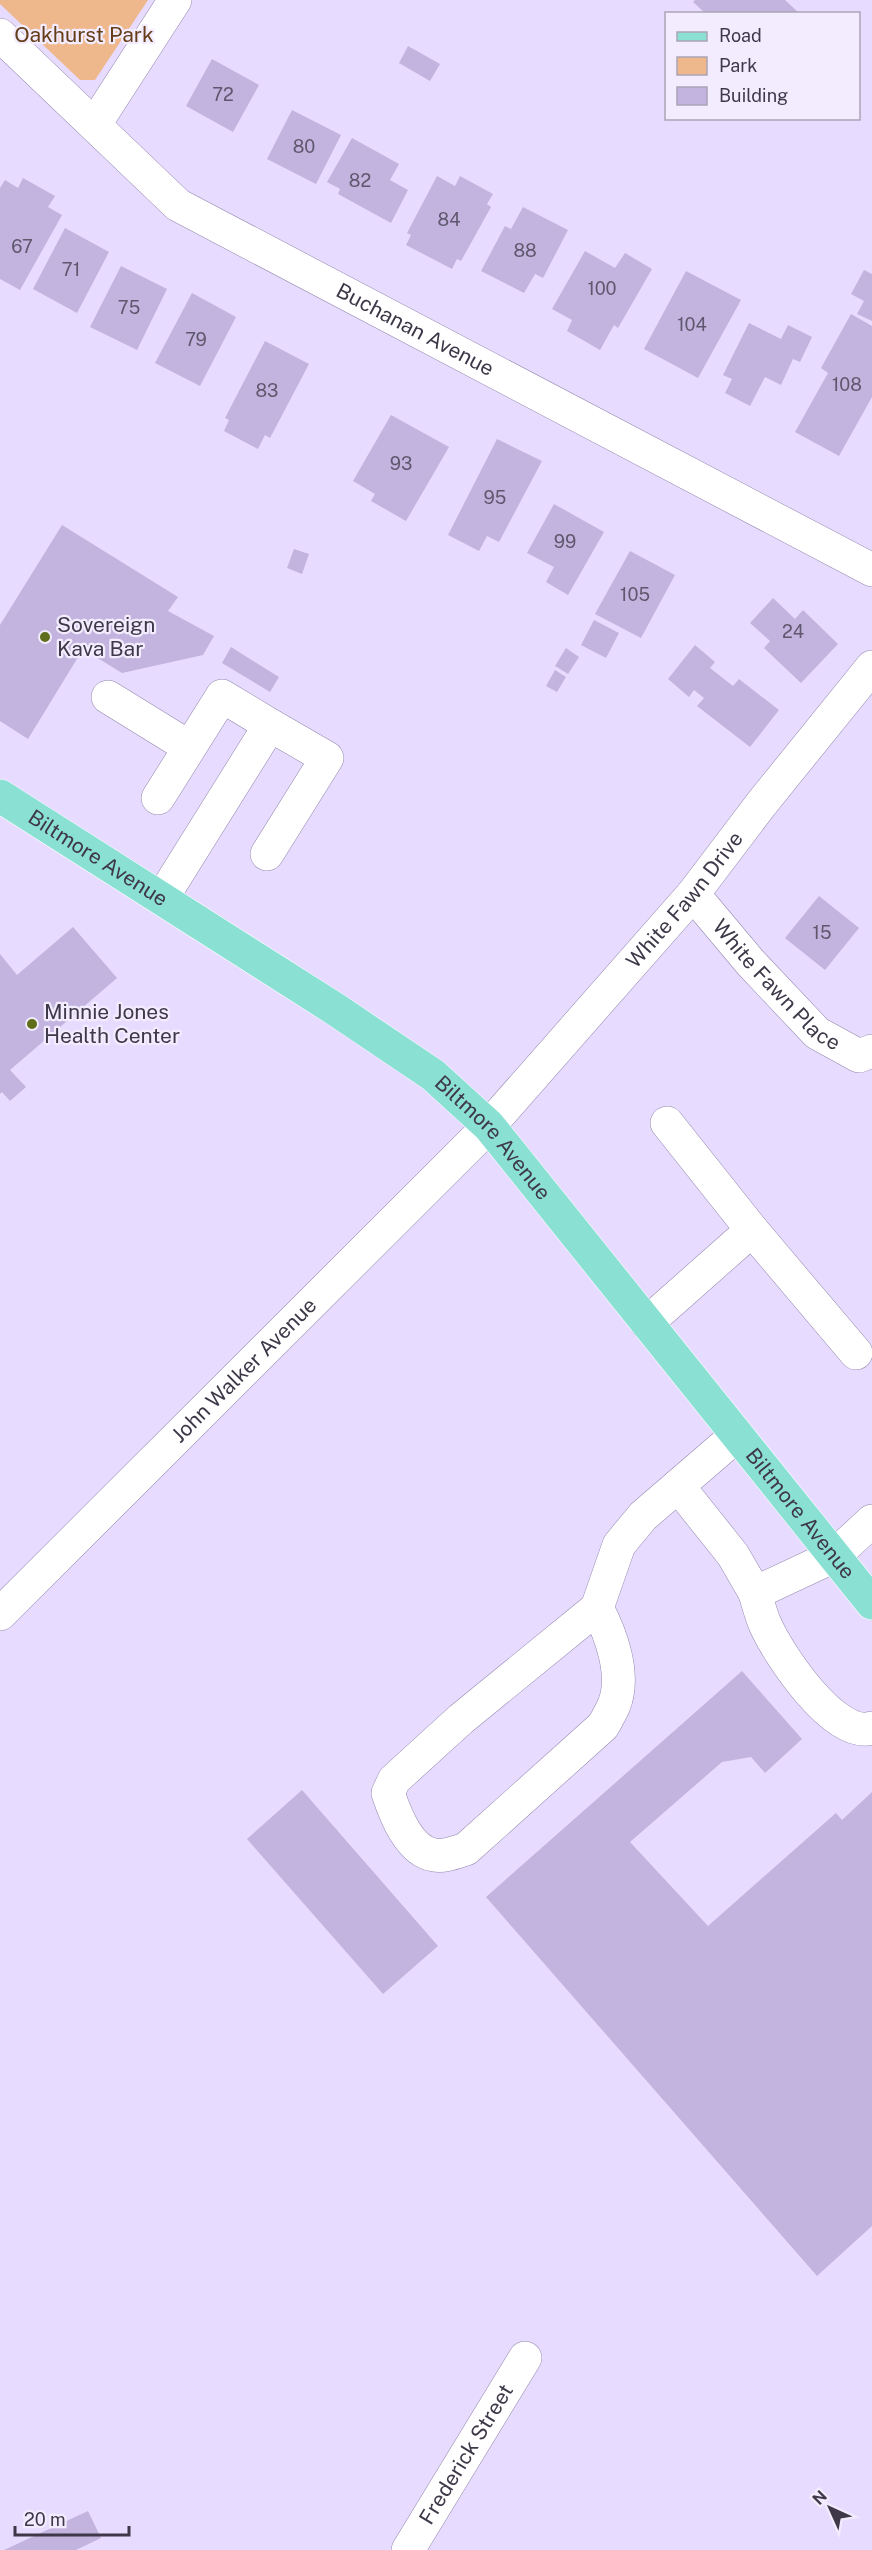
<svg xmlns="http://www.w3.org/2000/svg" width="872" height="2550" font-family="'Public Sans',sans-serif">
<rect width="100%" height="100%" fill="#e7dcff"/>
<path fill="#efb88c" d="M0 0H148L95 80H80L0 4Z"/>
<g fill="#c2b4de">
<path d="M695 0H785L800 14H706L693 2Z"/>
<path d="M408 46 440 64 430 81 399 63Z"/>
<path d="M212 59 259 85 233 132 186 106Z"/>
<path d="M292 110 341 135 316 184 267 159Z"/>
<path d="M352 138 399 164 390 180 408 190 391 223 338 194 340 189 327 182Z"/>
<path d="M437 176 455 186 460 176 493 194 487 204 491 207 461 261 457 259 452 269 406 245 411 235 407 233Z"/>
<path d="M23 178 55 196 48 207 62 215 20 290 0 279V188L5 180 18 188Z"/>
<path d="M523 207 568 230 543 278 535 274 524 293 481 271 505 226 511 229Z"/>
<path d="M65 228 109 252 77 313 33 289Z"/>
<path d="M585 251 615 268 625 253 652 269 618 328 614 325 600 350 567 331 572 320 552 309Z"/>
<path d="M121 266 167 289 137 350 90 327Z"/>
<path d="M864 270 872 274V321L857 314 864 301 851 294Z"/>
<path d="M686 271 741 300 698 378 644 349Z"/>
<path d="M192 293 236 317 200 386 155 363Z"/>
<path d="M851 314 872 326V397L839 456 795 432 828 373 821 368Z"/>
<path d="M749 323 781 339 788 325 812 337 800 362 793 359 781 385 765 377 750 406 725 393 732 379 723 375Z"/>
<path d="M265 341 309 364 270 438 265 435 258 449 224 431 229 420 225 418Z"/>
<path d="M391 415 449 447 406 521 371 501 375 494 353 481Z"/>
<path d="M497 439 542 461 499 542 487 536 479 551 448 535Z"/>
<path d="M554 504 604 532 568 595 546 582 554 567 527 553Z"/>
<path d="M62 525 178 597 168 611 214 636 203 655 122 673 83 649 28 739 0 721V625Z"/>
<path d="M294 549 309 554 302 574 287 568Z"/>
<path d="M630 551 675 575 641 638 595 614Z"/>
<path d="M773 598 795 619 803 610 838 644 801 683 764 648 770 641 750 623Z"/>
<path d="M594 620 619 633 606 658 581 645Z"/>
<path d="M695 645 715 662 710 668 733 686 739 679 779 710 750 747 697 706 704 698 694 690 689 697 668 679Z"/>
<path d="M231 647 279 677 270 692 222 663Z"/>
<path d="M566 648 579 657 568 674 555 666Z"/>
<path d="M555 670 566 677 557 692 546 686Z"/>
<path d="M819 896 859 928 825 970 785 938Z"/>
<path d="M73 927 117 978 10 1070 26 1087 10 1101 2 1092 0 1094V954L17 975Z"/>
<path d="M742 1671 802 1739 765 1773 751 1757 722 1762 630 1842 708 1926 836 1813 842 1820 872 1792V2226L817 2276 486 1897Z"/>
<path d="M302 1790 438 1946 383 1994 247 1839Z"/>
<path d="M88 2511 101 2538 76 2550H4Z"/>
</g>
<g fill="none" stroke-linecap="round" stroke-linejoin="round">
<defs>
<g id="minor">
<path id="s1" d="M0 35 178 205 872 570"/>
<path d="M95 124 175 0"/>
<path d="M108 697 189 747"/>
<path d="M158 798 222 696 270 725 162 898"/>
<path d="M267 854 327 758 270 725"/>
<path id="s2" d="M693 894 750 962 817 1033 859 1056 872 1051"/>
<path d="M667 1123 752 1230"/>
<path d="M647 1323 752 1230 856 1353"/>
<path d="M678 1486 733 1555 755 1593 834 1556 872 1521"/>
<path d="M755 1593C758 1603 761 1615 765 1624 778 1654 835 1740 872 1728"/>
<path d="M597 1608C611 1634 626 1675 614 1705 611 1712 607 1719 603 1726L466 1849C456 1852 445 1857 434 1855 409 1851 395 1814 388 1793L394 1780 461 1719 597 1608 619 1545 643 1516 737 1435"/>
<path id="s3" d="M0 1614 489 1126 693 894 762 803 872 667"/>
<path id="s4" d="M408 2550 525 2358"/>
</g>
<g id="major">
<path id="s5" d="M0 796 335 1009 433 1075 489 1126 872 1603"/>
</g>
</defs>
<use href="#minor" stroke="#9487ae" stroke-width="34"/>
<use href="#major" stroke="#fff" stroke-width="34"/>
<use href="#minor" stroke="#fff" stroke-width="33"/>
<use href="#major" stroke="#8ae0d3" stroke-width="33"/>
</g>
<g fill="#5e6e1a" stroke="#f2ecfe" stroke-width="2">
<circle cx="45" cy="637" r="6"/>
<circle cx="32" cy="1024" r="6"/>
</g>
<g text-anchor="middle" stroke-width="4.5" stroke-linejoin="round" paint-order="stroke">
<g font-size="18" fill="#5f576e">
<text x="223" y="101">72</text>
<text x="304" y="153">80</text>
<text x="360" y="187">82</text>
<text x="449" y="226">84</text>
<text x="22" y="253">67</text>
<text x="525" y="257">88</text>
<text x="71" y="276">71</text>
<text x="602" y="295">100</text>
<text x="129" y="314">75</text>
<text x="692" y="331">104</text>
<text x="196" y="346">79</text>
<text x="847" y="391">108</text>
<text x="267" y="397">83</text>
<text x="401" y="470">93</text>
<text x="495" y="504">95</text>
<text x="565" y="548">99</text>
<text x="635" y="601">105</text>
<text x="793" y="638">24</text>
<text x="822" y="939">15</text>
</g>
<g font-size="21" fill="#653d19" stroke="#f2ecfe">
<text x="84" y="42">Oakhurst Park</text>
</g>
<g font-size="21" fill="#3e3849" stroke="#f2ecfe">
<text dy="7" stroke="none"><textPath href="#s1" startOffset="514">Buchanan Avenue</textPath></text>
<text dy="7" stroke="none"><textPath href="#s5" startOffset="116">Biltmore Avenue</textPath></text>
<text dy="7" stroke="none"><textPath href="#s3" startOffset="990">White Fawn Drive</textPath></text>
<text dy="7" stroke="none"><textPath href="#s2" startOffset="124">White Fawn Place</textPath></text>
<text dy="7" stroke="none"><textPath href="#s5" startOffset="602">Biltmore Avenue</textPath></text>
<text dy="7" stroke="none"><textPath href="#s3" startOffset="345">John Walker Avenue</textPath></text>
<text dy="7" stroke="none"><textPath href="#s5" startOffset="1088">Biltmore Avenue</textPath></text>
<text dy="7" stroke="none"><textPath href="#s4" startOffset="112">Frederick Street</textPath></text>
</g>
<g font-size="21" fill="#3e3849" stroke="#f2ecfe" text-anchor="start">
<text x="57" y="632">Sovereign<tspan x="57" dy="24">Kava Bar</tspan></text>
<text x="44" y="1019">Minnie Jones<tspan x="44" dy="24">Health Center</tspan></text>
</g>
</g>
<rect x="665" y="12" width="195" height="108" fill="#f2ecfe" stroke="#aaa4b6" stroke-width="1.5"/>
<rect x="677" y="32" width="30" height="9" fill="#8ae0d3" stroke="#aaa4b6" stroke-width="1.5"/>
<text x="719" y="42" font-size="18" fill="#3e3849">Road</text>
<rect x="677" y="57" width="30" height="18" fill="#efb88c" stroke="#aaa4b6" stroke-width="1.5"/>
<text x="719" y="72" font-size="18" fill="#3e3849">Park</text>
<rect x="677" y="87" width="30" height="18" fill="#c2b4de" stroke="#aaa4b6" stroke-width="1.5"/>
<text x="719" y="102" font-size="18" fill="#3e3849">Building</text>
<g transform="translate(830 2508) rotate(315)" stroke="#f2ecfe" stroke-width="4.5" paint-order="stroke">
<path d="M0-4.5L10 22L0 15L-10 22Z" fill="#3e3849"/>
<text y="-9" font-size="16" font-weight="bold" text-anchor="middle" fill="#3e3849">N</text>
</g>
<path d="M15 2526v9h114v-9" fill="none" stroke="#3e3849" stroke-width="3"/>
<text x="24" y="2526" font-size="18" fill="#3e3849" stroke="#f2ecfe" stroke-width="4.5" paint-order="stroke">20 m</text>
</svg>
